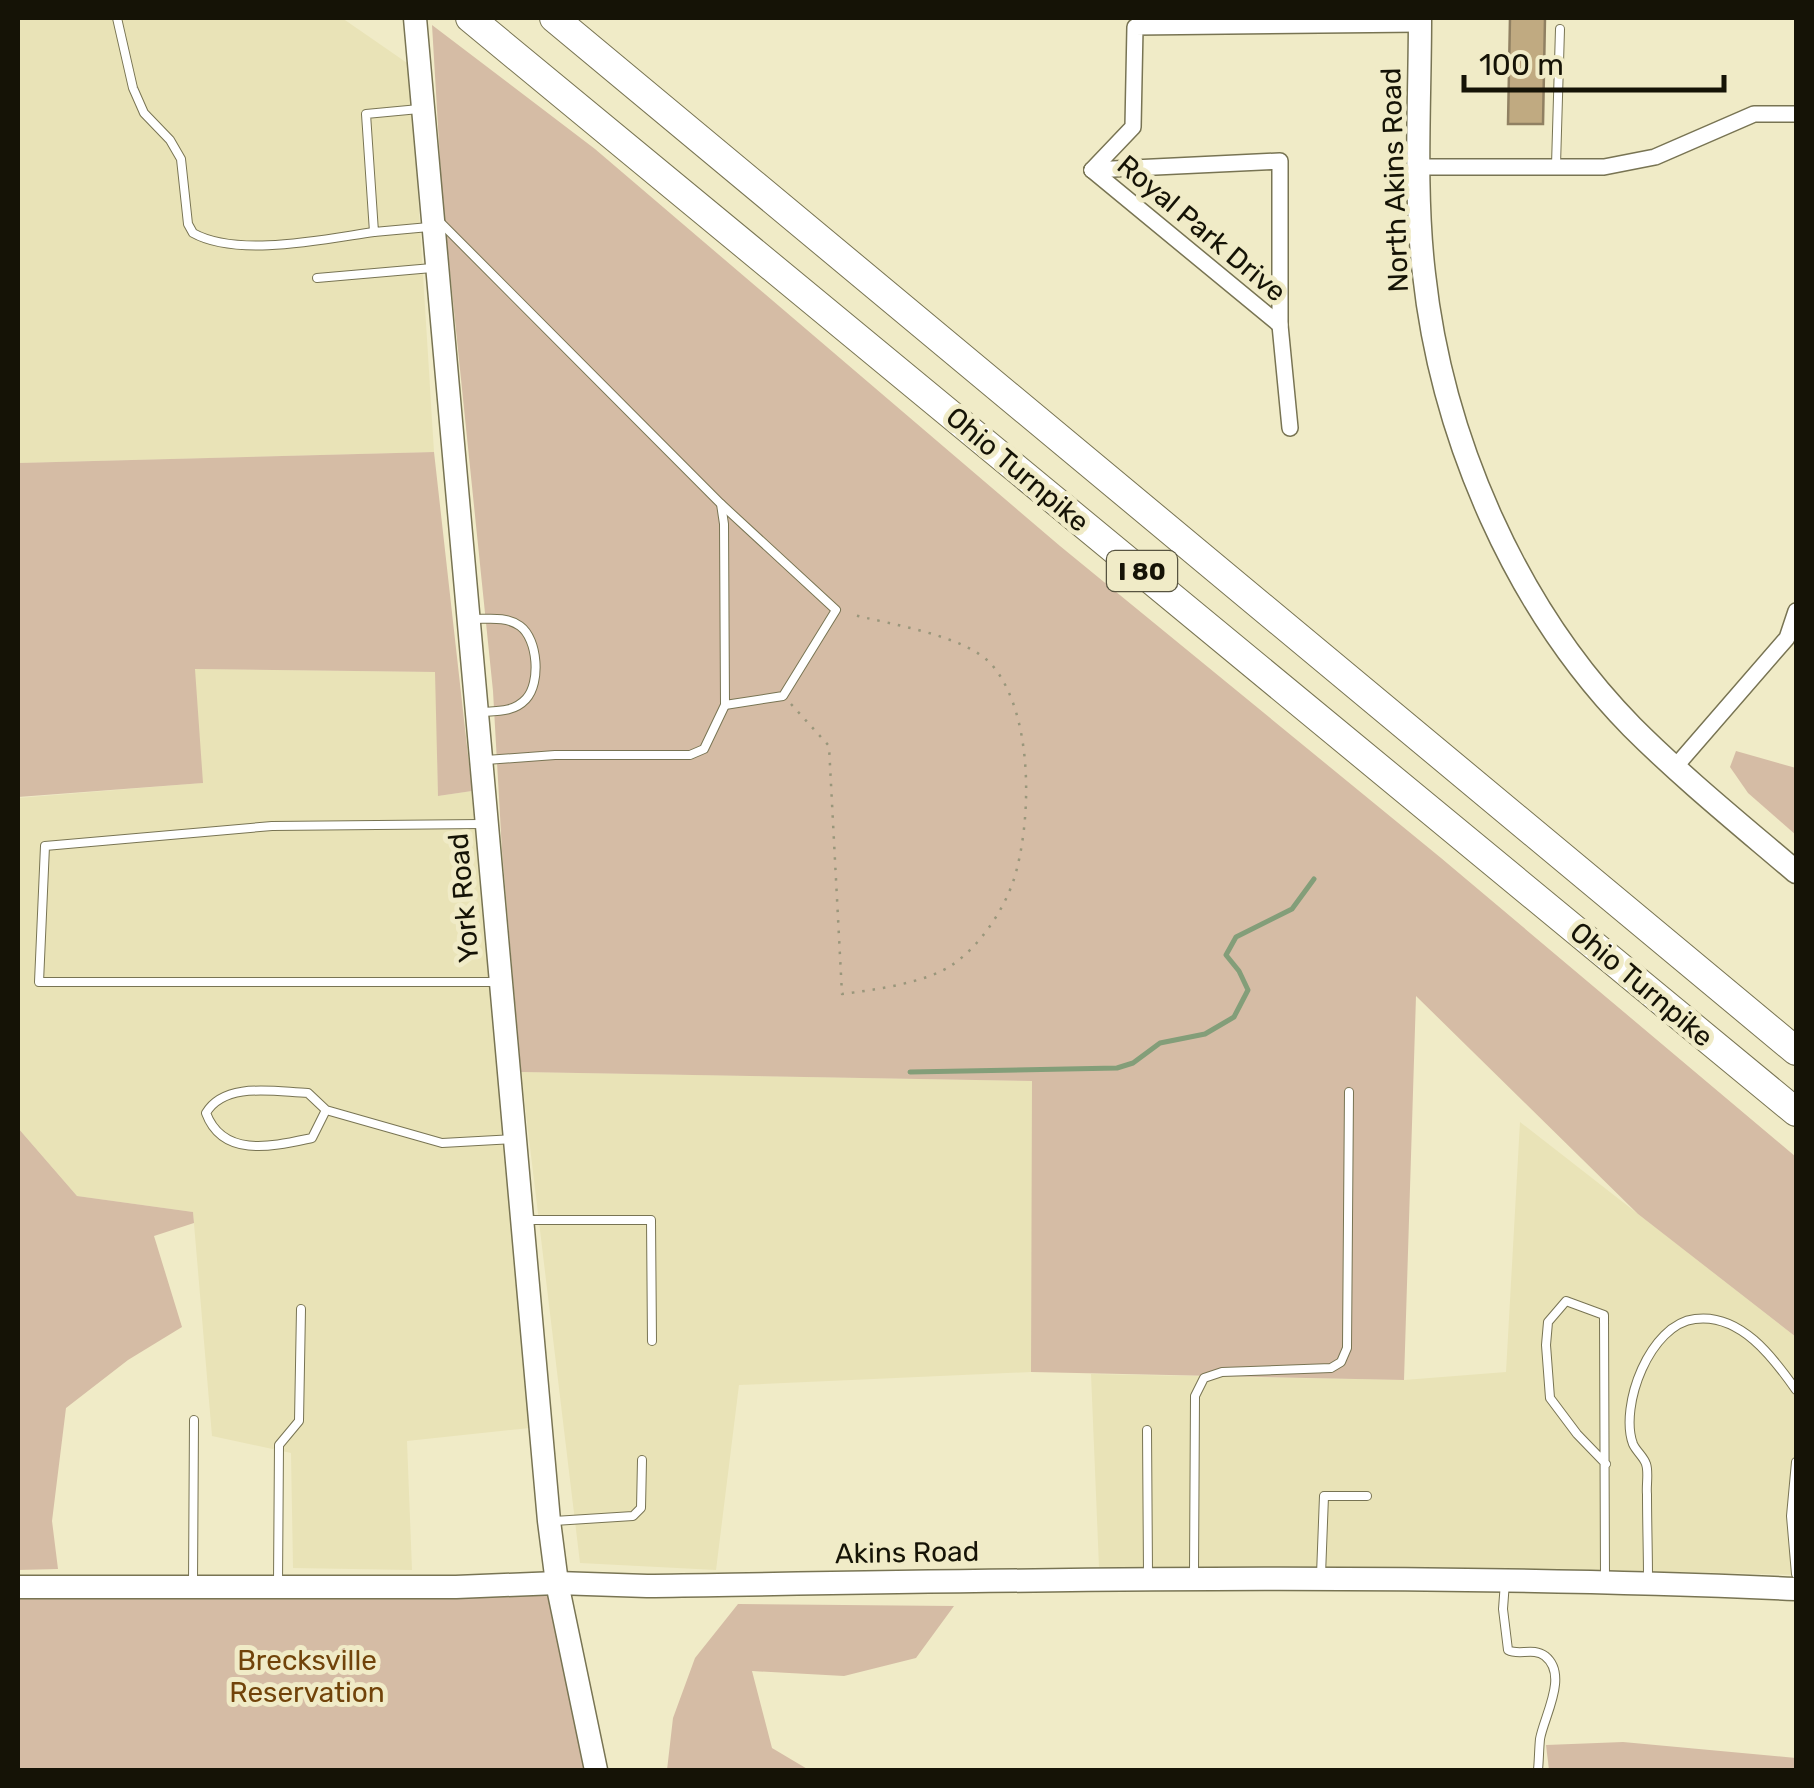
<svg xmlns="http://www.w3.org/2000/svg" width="1814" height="1788" font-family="Rubik,sans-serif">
<rect width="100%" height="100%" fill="#f0ebc7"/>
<g fill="#e9e3b7">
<path d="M18 18H342L410 65 434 452 18 463Z"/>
<path d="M194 669 436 672 438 796 472 791 530 1428 407 1441 412 1570 293 1568 291 1453 212 1436 193 1212 77 1196 18 1128V798L202 783Z"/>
<path d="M521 1072 1033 1081 1031 1372 739 1385 716 1570 580 1563Z"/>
<path d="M1520 1122 1796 1337V1575L1685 1572 1268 1573 1099 1567 1091 1374 1404 1380 1506 1372Z"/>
</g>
<g fill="#d5bca5">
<path d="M432 25 595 149 1060 546 1441 858 1796 1157V1337L1638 1214 1416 996 1404 1380 1031 1372 1032 1081 521 1072 502 851 493 691 442 194Z"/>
<path d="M434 452 472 791 438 796 435 672 195 669 203 783 18 797V463Z"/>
<path d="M1736 751 1796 768V835L1748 793 1730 767Z"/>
<path d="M18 1128 77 1196 193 1212 194 1223 154 1236 182 1327 128 1360 66 1408 52 1521 58 1569 18 1570Z"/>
<path d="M555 1582 597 1770H18V1584Z"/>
<path d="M738 1604 954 1606 916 1658 844 1676 752 1671 772 1748 809 1770H667L673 1718 695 1658Z"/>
<path d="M1623 1742 1796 1758V1770H1549L1546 1745Z"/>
</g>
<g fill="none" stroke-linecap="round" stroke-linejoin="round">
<path stroke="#839e79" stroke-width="5" d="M910 1072 1117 1068 1133 1063 1160 1043 1205 1034 1234 1017 1248 990 1239 971 1226 955 1236 937 1292 909 1314 879"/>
</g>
<path fill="#c0aa81" stroke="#908062" stroke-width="2.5" d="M1510 18H1545L1543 124H1508Z"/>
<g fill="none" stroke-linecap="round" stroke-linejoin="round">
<defs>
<g id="lane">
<path d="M117 18 133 88 144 113 170 140 181 159 188 224 193 233C238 258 325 239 374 232"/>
<path d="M419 109 366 114 374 232 429 227"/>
<path d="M1556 165 1560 29"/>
<path d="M441 223 721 504 724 524 725 705 704 749 690 755H555L486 760"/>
<path d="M317 278 432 268"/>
<path d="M721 504 836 610 783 696 725 705"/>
<path d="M473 619C489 619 506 616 520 626 538 639 541 683 526 699 514 712 498 711 481 712"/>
<path d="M482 824 272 826 45 846 39 982H497"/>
<path d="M326 1110 308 1093C276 1092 225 1081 206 1113 223 1159 274 1146 312 1138L326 1110 442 1143 513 1139"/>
<path d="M527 1220H651L652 1341"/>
<path d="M1147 1430 1148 1574"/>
<path d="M1796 1462 1791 1516 1796 1574"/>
<path d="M554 1521 633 1516 641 1508 642 1460"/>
<path d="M1194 1573 1195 1396 1204 1378 1222 1372 1331 1368 1341 1362 1347 1348 1349 1092"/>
<path d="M1321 1575 1324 1496H1367"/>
<path d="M1605 1579 1604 1315 1566 1301 1548 1322 1546 1345 1550 1398 1577 1434 1606 1464"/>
<path d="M1648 1579C1648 1551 1647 1523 1647 1494 1646 1486 1649 1472 1646 1464 1644 1457 1636 1451 1633 1444 1619 1406 1650 1324 1695 1319 1740 1313 1773 1357 1796 1390"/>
<path d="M1505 1582 1503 1609 1508 1650C1519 1656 1533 1647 1545 1656 1569 1675 1544 1716 1540 1739 1539 1749 1539 1760 1538 1770"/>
<path d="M193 1583 194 1420"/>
<path d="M278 1583 279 1445 299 1421 301 1309"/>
</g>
<g id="street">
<path d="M1420 167H1604L1655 157 1754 114H1796"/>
<path d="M1092 170 1280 161V325L1290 428"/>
<path d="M1092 170 1133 127 1135 27 1420 24"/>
<path d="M1092 170 1280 325"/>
<path d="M1676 766 1787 638 1796 611"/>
</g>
<g id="secondary">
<path d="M415 18 549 1521 557 1583 596 1770"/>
<path d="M1420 18C1420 102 1414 190 1424 274 1442 438 1516 609 1632 727 1683 778 1741 825 1796 872"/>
<path d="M18 1587H456L557 1583 647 1586C1030 1580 1414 1572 1796 1589"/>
</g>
<g id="highway">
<path d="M470 18 1796 1112"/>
<path d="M554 18 1796 1051"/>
</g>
</defs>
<use href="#lane" stroke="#787453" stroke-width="10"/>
<use href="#street" stroke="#787453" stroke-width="18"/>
<use href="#secondary" stroke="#787453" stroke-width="25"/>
<use href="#highway" stroke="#787453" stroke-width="30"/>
<path stroke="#99967b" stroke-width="2.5" stroke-dasharray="2.5 8" stroke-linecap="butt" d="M791 704 829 746 842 994C873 990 926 983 952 965 979 947 1004 910 1014 879 1032 821 1034 714 992 665 966 635 888 624 850 614"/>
<use href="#lane" stroke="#fff" stroke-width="8"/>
<use href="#street" stroke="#fff" stroke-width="15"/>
<use href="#secondary" stroke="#fff" stroke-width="22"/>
<use href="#highway" stroke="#fff" stroke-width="28"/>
</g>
<g text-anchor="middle" stroke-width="10" stroke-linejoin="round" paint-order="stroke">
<rect fill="#f0ebc7" stroke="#575440" stroke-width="2.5" x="1107" y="551" width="70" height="40" rx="8"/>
<g font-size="25" font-weight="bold" fill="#151306">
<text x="1142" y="580">I 80</text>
</g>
<g font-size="28" fill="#151306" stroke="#f0ebc7">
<text transform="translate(1394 180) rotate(-92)" y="10">North Akins Road</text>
<text transform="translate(1202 228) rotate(40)" y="10">Royal Park Drive</text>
<text transform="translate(1018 469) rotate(40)" y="10">Ohio Turnpike</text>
<text transform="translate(463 898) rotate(-95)" y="10">York Road</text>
<text transform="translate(1642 984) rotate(40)" y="10">Ohio Turnpike</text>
<text transform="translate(907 1552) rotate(-1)" y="10">Akins Road</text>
</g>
<g font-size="28" fill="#71430a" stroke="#f0ebc7">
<text x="307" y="1670">Brecksville<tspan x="307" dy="32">Reservation</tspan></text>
</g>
</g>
<rect width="1814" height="1788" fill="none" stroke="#151306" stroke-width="40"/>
<path d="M1464 75v15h260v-15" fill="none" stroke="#151306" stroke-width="5"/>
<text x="1479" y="75" font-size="30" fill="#151306" stroke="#f0ebc7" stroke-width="8" paint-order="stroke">100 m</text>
</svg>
